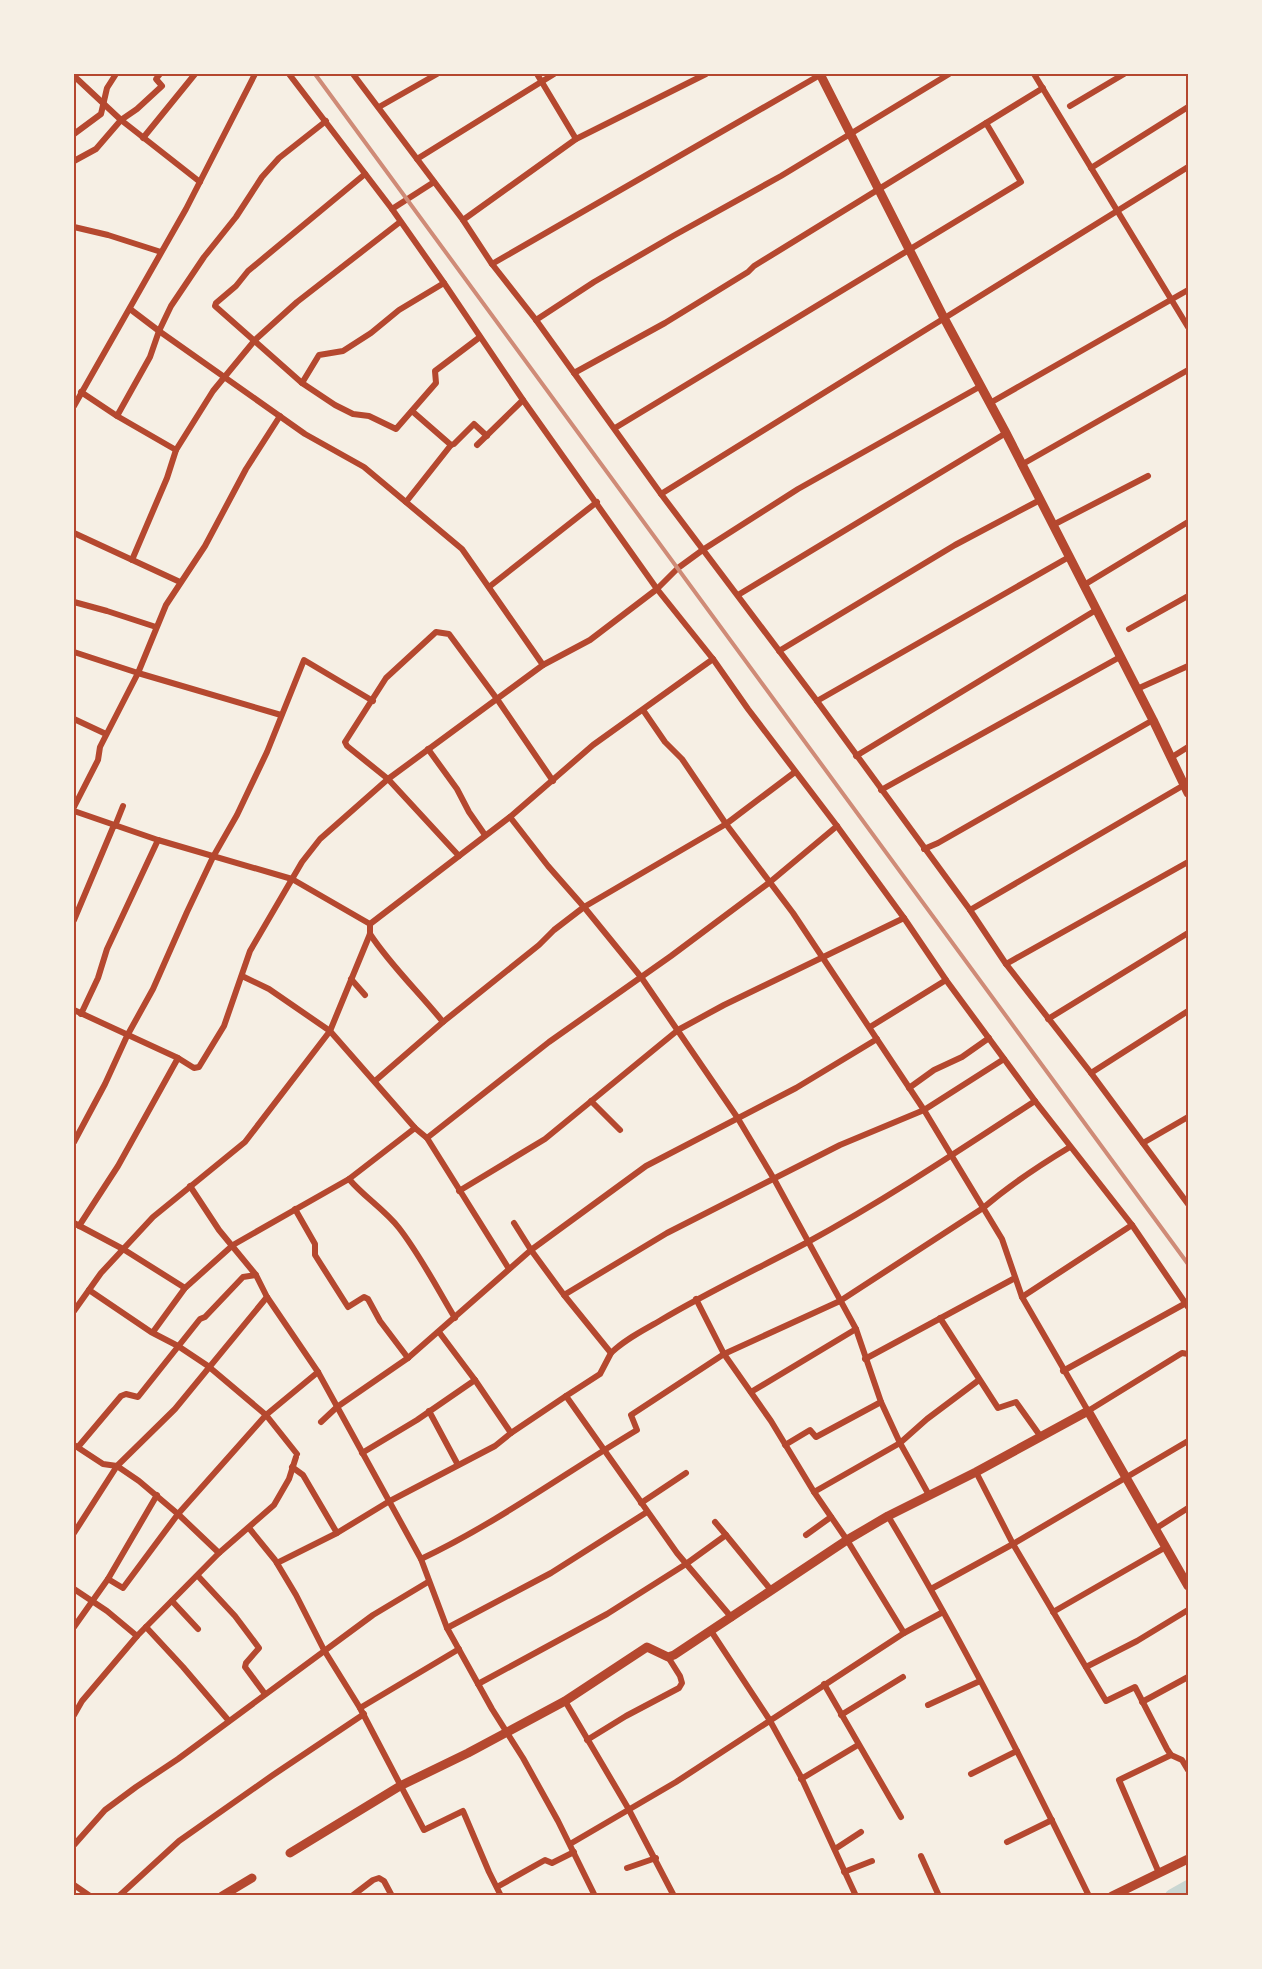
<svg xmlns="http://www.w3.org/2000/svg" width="1262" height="1969" font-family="Cabin,sans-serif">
<rect width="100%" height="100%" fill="#f6efe4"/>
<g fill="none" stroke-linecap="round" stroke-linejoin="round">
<path stroke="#c9d6d2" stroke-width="14" d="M1172 1896 1188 1887"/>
<g stroke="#b5482f" stroke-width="6">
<path d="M289 74 392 209 444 283 523 400 657 589 713 659 748 709 837 826 904 918 946 980 1035 1101 1132 1225 1188 1307"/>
<path d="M353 74 463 220 492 264 536 320 661 494 817 701 970 910 1006 964 1091 1073 1188 1204"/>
<path d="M537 74 576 139"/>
<path d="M1034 74 1188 327"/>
<path d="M74 76 121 120 200 182"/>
<path d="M1070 106 1124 74"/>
<path d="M379 107 437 74"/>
<path d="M74 134 101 114 107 88 116 74"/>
<path d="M143 138 195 74"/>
<path d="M417 159 554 74"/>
<path d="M74 161 96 149 121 120 137 109 162 86 156 79 160 74"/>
<path d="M1091 168 1188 107"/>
<path d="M365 174 248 271 236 286 216 303 215 306 302 383 335 405 353 414 369 416 396 429 436 383 435 371 480 337"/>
<path d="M392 209 434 182"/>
<path d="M463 220 576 139 706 74"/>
<path d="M74 227 108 235 161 252"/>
<path d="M492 264 820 75"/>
<path d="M130 309 159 331 305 434 364 467 462 549 543 665"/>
<path d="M536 320 594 282 673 236 781 176 949 74"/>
<path d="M574 373 665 323 748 272 754 266 1043 88"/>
<path d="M302 383 319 355 343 351 371 333 399 310 444 283"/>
<path d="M81 392 117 416 176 450"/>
<path d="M990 403 1188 290"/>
<path d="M74 406 186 209 255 74"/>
<path d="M412 411 451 445 454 444 474 424 487 436"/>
<path d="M117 416 150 357 159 331 171 306 204 257 236 217 262 177 279 158 326 121"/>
<path d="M615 428 1021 182 986 123"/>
<path d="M477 445 523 400"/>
<path d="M1021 465 1188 370"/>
<path d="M661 494 1188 167"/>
<path d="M406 502 451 445"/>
<path d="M1053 525 1148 476"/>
<path d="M74 533 180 582"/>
<path d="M132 560 167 478 176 450 213 391 255 340 297 302 400 222"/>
<path d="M1084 585 1188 522"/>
<path d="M489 587 597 502"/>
<path d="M738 595 1006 433"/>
<path d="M74 602 107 611 156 627"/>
<path d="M1129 629 1188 596"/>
<path d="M779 651 955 545 1040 500"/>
<path d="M74 652 138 673 281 715"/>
<path d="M1137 689 1188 666"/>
<path d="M817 701 1069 557"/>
<path d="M643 710 665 742 682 759 726 824 793 913 924 1110 1002 1239 1022 1297 1088 1411 1182 1353 1188 1354"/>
<path d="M74 719 106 734"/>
<path d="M428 749 457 789 469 812 485 835"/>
<path d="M856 756 1096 610"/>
<path d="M1172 757 1188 747"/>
<path d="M881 790 1120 657"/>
<path d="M74 807 98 760 100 747 138 673 166 605 205 546 246 469 280 416"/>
<path d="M74 811 158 840 292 879 370 924V934L330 1031 415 1128 427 1138 509 1269"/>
<path d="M510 817 548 866 584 907 641 977 737 1117 774 1179 856 1329 881 1402 900 1443 929 1495"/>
<path d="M115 826 123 806"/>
<path d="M924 849 938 843 1153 720"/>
<path d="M459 856 388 779 347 746 345 742 386 678 436 632 449 634 497 699 553 781"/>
<path d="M970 910 1184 785"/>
<path d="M74 920 114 825"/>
<path d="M370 924 510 817 593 745 713 659"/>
<path d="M370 934C391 966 419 992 443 1022"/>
<path d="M1006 964 1188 862"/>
<path d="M351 979 365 995"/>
<path d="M74 1010 178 1058 194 1068 199 1067 224 1026 250 951 302 862 320 839 388 779 543 665 590 640 657 589 678 568 704 549 798 489 981 386"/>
<path d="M81 1014 98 978 107 949 158 840"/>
<path d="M1048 1019 1188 933"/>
<path d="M870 1027 946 980"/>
<path d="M1091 1073 1188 1011"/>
<path d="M375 1081 443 1022 539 945 554 930 584 907 726 824 795 772"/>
<path d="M909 1088 934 1070 962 1057 989 1038"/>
<path d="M591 1101 620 1130"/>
<path d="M427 1138 549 1042 671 956 770 882 837 826"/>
<path d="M74 1142 105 1084 127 1036 153 989 187 912 213 857 237 815 267 752 304 660 373 701"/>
<path d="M1143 1143 1188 1117"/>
<path d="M349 1179C364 1197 384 1209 399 1228 420 1255 437 1288 455 1318"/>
<path d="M190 1186 219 1230 256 1275 267 1297 318 1372 421 1559 447 1628 492 1709 523 1758 558 1821 595 1896"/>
<path d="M459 1191 545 1139 678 1030 724 1005 904 918"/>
<path d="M295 1209 315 1244V1255L348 1307 364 1297 368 1299 380 1321 408 1358"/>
<path d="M74 1223 123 1249 185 1288"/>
<path d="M514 1223 531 1250 646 1166 796 1088 877 1039"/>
<path d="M79 1226 118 1166 178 1058"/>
<path d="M89 1290 151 1332 178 1346 208 1366 266 1415 297 1454"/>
<path d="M564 1295 667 1233 840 1145 924 1110 1004 1059"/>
<path d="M1022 1297 1132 1225"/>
<path d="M696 1299 724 1354 771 1421 814 1492 847 1540 904 1633"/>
<path d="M74 1311 101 1273 153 1217 245 1142 330 1031 269 989 242 976"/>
<path d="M940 1318 998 1408 1016 1402 1041 1437"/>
<path d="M153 1332 185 1288 233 1245 349 1179 415 1128"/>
<path d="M439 1332 475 1380 511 1433"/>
<path d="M611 1353 600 1374 566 1396 677 1553 732 1618"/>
<path d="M865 1359 1015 1278"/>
<path d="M1063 1371 1186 1303"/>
<path d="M751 1392 856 1329"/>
<path d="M429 1411 458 1465"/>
<path d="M321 1422 337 1407 408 1358 531 1250 564 1295 611 1353C625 1339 644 1330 661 1320 708 1292 757 1269 806 1243 885 1200 960 1150 1035 1101"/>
<path d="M74 1445 103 1464 117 1466 139 1481 178 1514 219 1553"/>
<path d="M785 1445 810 1430 816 1437 881 1402"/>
<path d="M78 1447 121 1396 126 1394 138 1397 200 1319 205 1317 243 1277 256 1275"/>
<path d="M362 1453 417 1420 475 1380"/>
<path d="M292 1467 303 1475 337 1533"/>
<path d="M976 1472 1013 1544 1106 1701 1135 1687 1167 1749 1171 1755 1182 1760 1188 1770"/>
<path d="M814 1492 900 1443 927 1419 979 1380"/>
<path d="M641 1503 686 1473"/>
<path d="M888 1516C962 1639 1026 1767 1089 1896"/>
<path d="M249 1528 275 1560 296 1595 324 1650 360 1708 424 1830 463 1811 489 1872 501 1896"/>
<path d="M1155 1529 1188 1508"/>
<path d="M74 1533 117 1466 175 1409 267 1297"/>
<path d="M726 1535 771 1590"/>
<path d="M806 1535 831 1517"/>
<path d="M421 1559C497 1523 565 1473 637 1430L631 1415 724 1354 840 1301 983 1208C1010 1185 1040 1165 1070 1147"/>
<path d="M277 1563 337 1533 388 1502 495 1446 511 1433 566 1396"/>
<path d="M198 1576 235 1616 259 1648 246 1663 245 1667 265 1694"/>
<path d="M108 1579 123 1588 178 1514 266 1415 318 1372"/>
<path d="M74 1589 107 1611 137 1636"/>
<path d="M931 1589 1013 1544 1188 1441"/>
<path d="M172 1601 198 1629"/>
<path d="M1053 1612 1166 1547"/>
<path d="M74 1627 108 1579 157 1495"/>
<path d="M146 1627 183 1667 229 1721"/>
<path d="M447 1628 551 1573 647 1512"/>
<path d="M711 1631 769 1719 801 1777 856 1896"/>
<path d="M1086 1667 1137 1641 1188 1610"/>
<path d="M478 1684 607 1614 686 1564 726 1535 715 1522"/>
<path d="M824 1684 901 1817"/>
<path d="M565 1701 628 1808 674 1896"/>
<path d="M1142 1702 1188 1677"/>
<path d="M928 1705 980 1681"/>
<path d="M360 1708 459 1649"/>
<path d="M74 1715 82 1701 137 1636 219 1553 274 1505 289 1479 296 1457"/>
<path d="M841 1715 903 1677"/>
<path d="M587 1740 626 1716 679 1688 682 1683 680 1676 668 1657"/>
<path d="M971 1774 1017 1751"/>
<path d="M801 1779 858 1745"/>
<path d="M1007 1842 1052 1820"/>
<path d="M570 1844 676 1782 904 1633 943 1612"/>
<path d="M74 1845 105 1810 136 1787 178 1759 373 1615 428 1582"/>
<path d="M835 1849 861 1832"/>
<path d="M921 1856 939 1896"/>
<path d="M627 1868 656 1858"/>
<path d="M844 1872 872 1861"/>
<path d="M1159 1873 1119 1780 1171 1755"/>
<path d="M74 1885 90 1896"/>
<path d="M497 1887 545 1860 552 1863 574 1852"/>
<path d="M119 1896 179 1841 273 1775 364 1714"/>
<path d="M352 1896 373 1880 379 1878 384 1881 392 1896"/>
</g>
<g stroke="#b5482f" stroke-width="9">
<path d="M820 74 944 318 1006 433 1153 720 1188 793"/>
<path d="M290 1853 400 1786 468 1753 565 1701 644 1649 647 1647 668 1657 674 1655 847 1540 888 1516 976 1472 1088 1411 1188 1586"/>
<path d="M222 1896 252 1878"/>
<path d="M1112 1896 1188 1859"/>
</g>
<path stroke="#cf8b77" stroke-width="4" d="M315 74 1188 1264"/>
</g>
<rect width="1262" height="1969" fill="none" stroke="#f6efe4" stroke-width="150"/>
<rect x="75" y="75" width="1112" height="1819" fill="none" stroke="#b5482f" stroke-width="2"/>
</svg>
